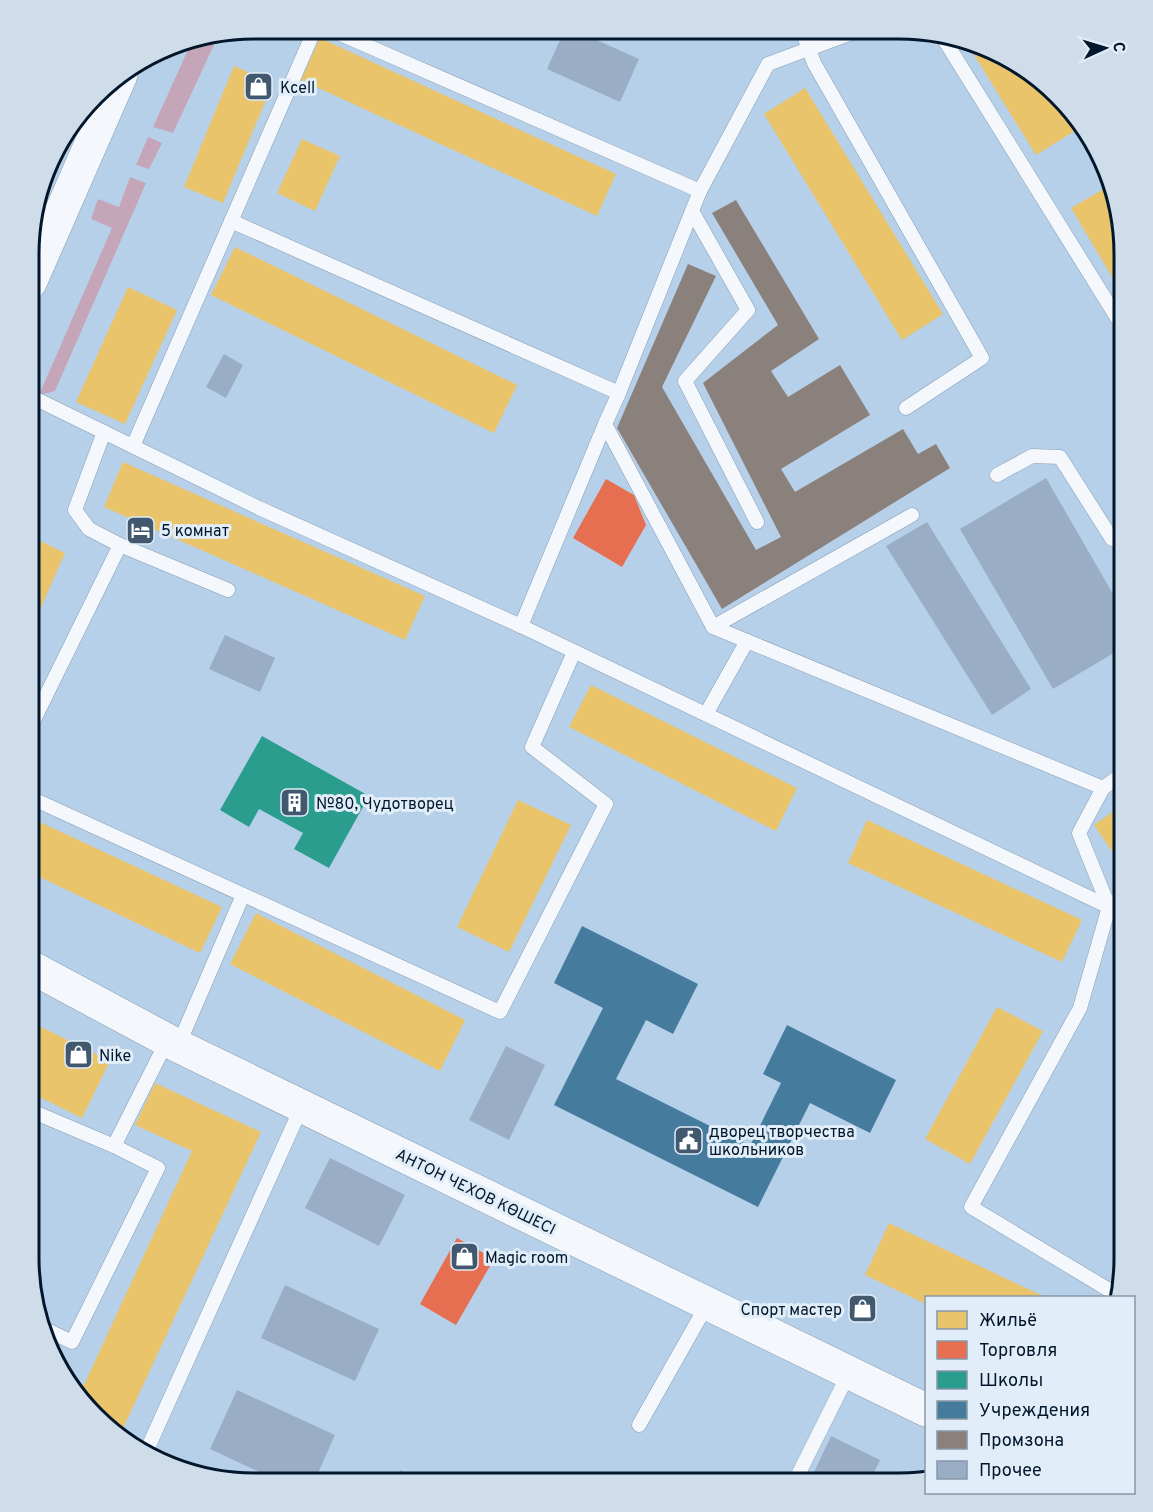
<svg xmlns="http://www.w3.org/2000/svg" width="1153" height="1512" font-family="Overpass,sans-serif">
<rect width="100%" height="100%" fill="#b7d0e9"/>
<g fill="#c4a6b8">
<path d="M219 34 173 133 153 127 192 41 190 39Z"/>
<path d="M148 137 162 143 149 169 136 165Z"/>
<path d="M130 177 146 183 55 391 39 395 112 228 91 219 98 199 119 207Z"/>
</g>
<g fill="#e9c46a">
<path d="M320 38 616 174 597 216 301 80Z"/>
<path d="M968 45 1025 67 1066 103 1081 127 1036 155Z"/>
<path d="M234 66 273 83 223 203 184 187Z"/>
<path d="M805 88 943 314 902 340 764 114Z"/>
<path d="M302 139 340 156 315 211 277 193Z"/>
<path d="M1109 186 1124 254V297L1071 208Z"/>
<path d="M235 247 517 385 494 433 211 295Z"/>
<path d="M128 287 177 310 125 424 76 402Z"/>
<path d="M123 462 425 596 405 640 104 507Z"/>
<path d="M30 536 65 553 30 632Z"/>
<path d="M591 685 797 788 776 831 569 727Z"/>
<path d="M518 800 571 825 509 952 457 927Z"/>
<path d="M1124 804V869L1094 825Z"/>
<path d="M29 817 222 907 200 953 29 872Z"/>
<path d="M867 820 1082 920 1062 962 848 863Z"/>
<path d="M256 913 465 1020 440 1071 230 964Z"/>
<path d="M997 1007 1043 1031 970 1164 925 1139Z"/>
<path d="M29 1021 110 1061 82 1118 29 1092Z"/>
<path d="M155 1083 261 1132 119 1437 85 1407 64 1376 84 1385 192 1151 135 1125Z"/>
<path d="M889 1223 1047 1298H926V1304L865 1275Z"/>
</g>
<g fill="#e76f51">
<path d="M606 479 634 495 646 525 622 567 573 538Z"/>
<path d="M457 1238 494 1259 456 1325 420 1304Z"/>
</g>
<path fill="#2a9d8f" d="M262 736 369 796 329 868 294 849 303 833 259 809 249 827 220 810Z"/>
<path fill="#457b9d" d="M582 926 698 984 673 1034 646 1020 616 1079 750 1146 781 1083 763 1074 787 1025 896 1080 870 1133 810 1103 758 1207 554 1105 603 1008 554 983Z"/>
<path fill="#8a817c" d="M736 200 819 339 771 371 788 397 840 365 870 415 781 469 795 492 903 429 918 454 936 444 950 468 722 609 617 428 688 264 716 276 662 387 756 550 781 537 703 383 778 325 712 213Z"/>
<g fill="#99aec4">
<path d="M565 29H572L639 59 620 102 547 69Z"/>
<path d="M224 354 243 365 226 398 206 387Z"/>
<path d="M1046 478 1124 613V647L1053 689 960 529Z"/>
<path d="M927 522 1031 689 992 715 886 546Z"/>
<path d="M225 635 275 658 260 692 209 669Z"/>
<path d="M506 1046 545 1065 509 1140 469 1120Z"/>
<path d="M330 1158 405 1195 379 1246 305 1208Z"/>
<path d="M29 1159 34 1162 29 1173Z"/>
<path d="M285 1285 379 1329 355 1381 261 1338Z"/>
<path d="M237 1390 335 1435 314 1482H281L210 1449Z"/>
<path d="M831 1436 880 1460 869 1483H809Z"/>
<path d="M400 1470 423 1482H394Z"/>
</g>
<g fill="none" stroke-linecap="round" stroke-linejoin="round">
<defs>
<g id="lane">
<path d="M329 29 700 191"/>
<path d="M802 30 814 63 982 358 906 408"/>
<path d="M942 36 1124 329"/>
<path d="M692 211 748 310 685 381 757 522"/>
<path d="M231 221 619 393"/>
<path d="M30 396 259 508 521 626 1109 907"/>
<path d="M605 424 713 627 1103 788"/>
<path d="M104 432 75 510 89 529 120 545 228 590"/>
<path d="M133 446 315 29"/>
<path d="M997 475 1032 456 1060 457 1112 539 1124 531"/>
<path d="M521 626 605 424 619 393 700 191 768 64 860 30"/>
<path d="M713 627 912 515"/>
<path d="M706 714 747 641"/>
<path d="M30 728 120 545"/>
<path d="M31 798 500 1012 606 804 532 747 574 652"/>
<path d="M1109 907 1079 833 1103 788 1124 773"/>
<path d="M178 1046 243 895"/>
<path d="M29 1110 114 1146 167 1041"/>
<path d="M1119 1296 971 1207 1080 1008 1109 907 1124 893"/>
<path d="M45 1329 72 1342 158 1168 114 1146"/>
<path d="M639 1425 708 1303"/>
<path d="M146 1452 302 1106"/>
<path d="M794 1483 849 1373"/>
</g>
<g id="secondary">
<path d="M30 283 121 75"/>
<path d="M29 966 178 1046 926 1410"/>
</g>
</defs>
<use href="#lane" stroke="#879db3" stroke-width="15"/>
<use href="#secondary" stroke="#879db3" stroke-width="34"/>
<use href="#lane" stroke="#f4f8fc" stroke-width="14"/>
<use href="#secondary" stroke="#f4f8fc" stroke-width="33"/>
<path stroke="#bec6ce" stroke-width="1.5" d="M30 226 75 121"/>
</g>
<defs>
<symbol id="shop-square" viewBox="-11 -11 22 22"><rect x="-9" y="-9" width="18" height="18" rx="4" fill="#41586e" stroke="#e1edf9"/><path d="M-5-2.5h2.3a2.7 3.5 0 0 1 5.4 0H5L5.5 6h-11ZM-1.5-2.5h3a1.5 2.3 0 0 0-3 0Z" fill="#fff"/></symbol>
<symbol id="hotel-square" viewBox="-11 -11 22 22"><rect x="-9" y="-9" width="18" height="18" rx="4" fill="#41586e" stroke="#e1edf9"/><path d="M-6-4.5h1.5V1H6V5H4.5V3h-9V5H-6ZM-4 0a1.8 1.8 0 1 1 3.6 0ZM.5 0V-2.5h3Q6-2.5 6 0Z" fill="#fff"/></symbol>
<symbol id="building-square" viewBox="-11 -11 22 22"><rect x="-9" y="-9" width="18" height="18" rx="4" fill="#41586e" stroke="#e1edf9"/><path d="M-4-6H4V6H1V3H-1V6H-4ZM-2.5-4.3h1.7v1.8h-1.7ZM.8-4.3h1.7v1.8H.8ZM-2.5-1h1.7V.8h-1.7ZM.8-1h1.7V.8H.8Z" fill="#fff"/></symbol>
<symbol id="civic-square" viewBox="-11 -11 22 22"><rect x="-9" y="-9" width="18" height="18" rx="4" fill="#41586e" stroke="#e1edf9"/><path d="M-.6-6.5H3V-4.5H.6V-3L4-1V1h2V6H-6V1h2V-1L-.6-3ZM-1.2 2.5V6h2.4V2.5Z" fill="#fff"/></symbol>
</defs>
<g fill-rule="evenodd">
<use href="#shop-square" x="242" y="70" width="33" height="33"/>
<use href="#hotel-square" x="124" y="514" width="33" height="33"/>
<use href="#building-square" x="278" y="786" width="33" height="33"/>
<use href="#shop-square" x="62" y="1038" width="33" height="33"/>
<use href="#civic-square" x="672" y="1124" width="33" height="33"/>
<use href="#shop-square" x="448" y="1240" width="33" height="33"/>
<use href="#shop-square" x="846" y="1292" width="33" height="33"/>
</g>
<g text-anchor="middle" stroke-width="6" stroke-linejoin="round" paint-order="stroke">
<g font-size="16" fill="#02172c" stroke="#e1edf9" text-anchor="start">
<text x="280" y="93">Kcell</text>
<text x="161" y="536">5 комнат</text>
<text x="316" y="809">№80, Чудотворец</text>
<text x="99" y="1061">Nike</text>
<text x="709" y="1137">дворец творчества<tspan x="709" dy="18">школьников</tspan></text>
<text x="485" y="1263">Magic room</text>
<text x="842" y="1315" text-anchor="end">Спорт мастер</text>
</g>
<g font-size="16" fill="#02172c" stroke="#e1edf9">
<text transform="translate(476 1191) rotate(26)" y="6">АНТОН ЧЕХОВ КӨШЕСІ</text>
</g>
</g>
<path d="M0 0H1153V1512H0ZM254 39H899A215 215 0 0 1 1114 254V1258A215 215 0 0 1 899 1473H254A215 215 0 0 1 39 1258V254A215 215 0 0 1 254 39Z" fill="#cfdce9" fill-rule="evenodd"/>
<path fill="none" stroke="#02172c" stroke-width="3" d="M254 39H899A215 215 0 0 1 1114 254V1258A215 215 0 0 1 899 1473H254A215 215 0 0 1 39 1258V254A215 215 0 0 1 254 39Z"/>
<rect x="925" y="1296" width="210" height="198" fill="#e1edf9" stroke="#8897a7" stroke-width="1.5"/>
<rect x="937" y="1311" width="30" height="18" fill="#e9c46a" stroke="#8897a7" stroke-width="1.5"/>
<text x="979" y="1326" font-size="18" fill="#02172c">Жильё</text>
<rect x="937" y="1341" width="30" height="18" fill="#e76f51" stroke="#8897a7" stroke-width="1.5"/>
<text x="979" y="1356" font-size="18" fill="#02172c">Торговля</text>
<rect x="937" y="1371" width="30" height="18" fill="#2a9d8f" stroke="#8897a7" stroke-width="1.5"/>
<text x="979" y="1386" font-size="18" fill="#02172c">Школы</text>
<rect x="937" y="1401" width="30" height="18" fill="#457b9d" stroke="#8897a7" stroke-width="1.5"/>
<text x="979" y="1416" font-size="18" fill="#02172c">Учреждения</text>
<rect x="937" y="1431" width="30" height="18" fill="#8a817c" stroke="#8897a7" stroke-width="1.5"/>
<text x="979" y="1446" font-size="18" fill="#02172c">Промзона</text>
<rect x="937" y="1461" width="30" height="18" fill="#99aec4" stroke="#8897a7" stroke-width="1.5"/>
<text x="979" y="1476" font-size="18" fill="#02172c">Прочее</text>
<g transform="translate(1105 48) rotate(86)" stroke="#e1edf9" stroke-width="4.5" paint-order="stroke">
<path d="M0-4.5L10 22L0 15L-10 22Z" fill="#02172c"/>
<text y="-9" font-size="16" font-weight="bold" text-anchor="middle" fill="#02172c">С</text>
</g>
</svg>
